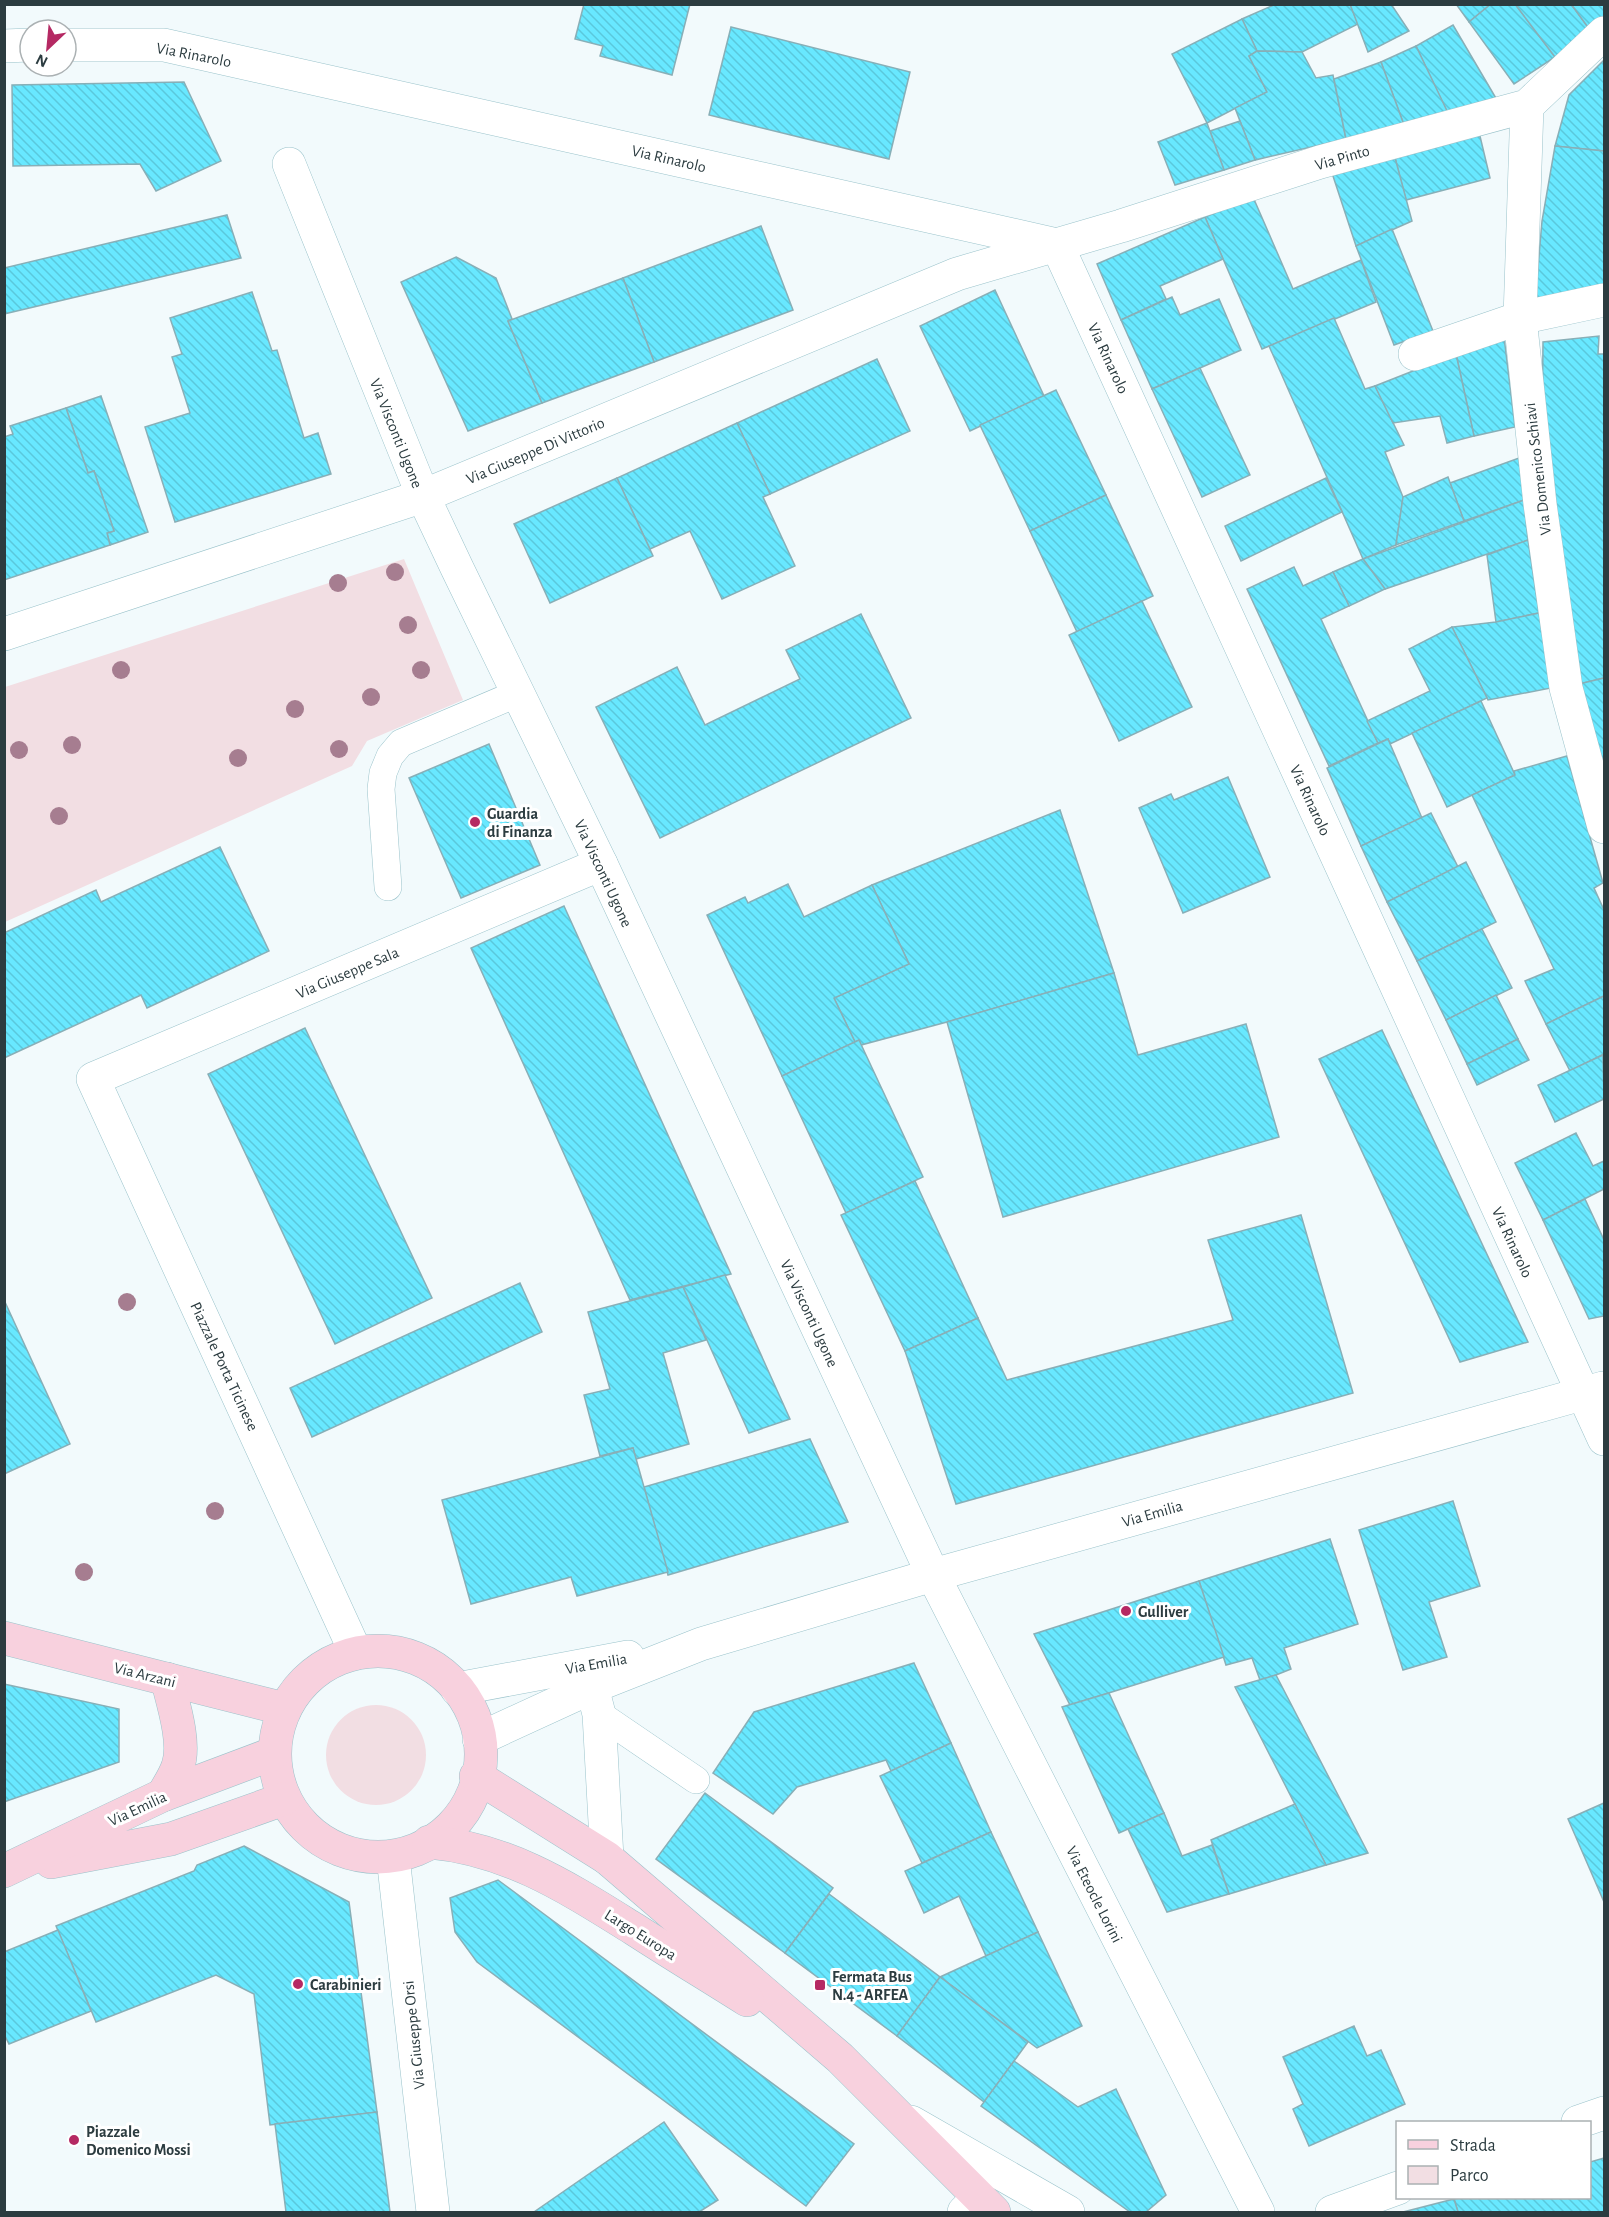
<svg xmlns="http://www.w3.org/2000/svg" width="1609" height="2217" font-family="'Alegreya Sans',sans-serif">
<defs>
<pattern id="building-back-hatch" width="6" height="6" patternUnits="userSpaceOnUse" patternTransform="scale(1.5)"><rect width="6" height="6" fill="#68e8ff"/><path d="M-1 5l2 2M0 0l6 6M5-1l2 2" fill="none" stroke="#5ac8dc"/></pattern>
</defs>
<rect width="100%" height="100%" fill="#f2fafc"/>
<g fill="#f2dee3">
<path d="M404 559 463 700 367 741 352 766 5 922V687Z"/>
<circle cx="376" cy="1755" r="50"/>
</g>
<g fill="url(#building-back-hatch)" stroke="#88afb7" stroke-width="1.5">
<path d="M584 4H690L672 75 600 56 603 46 575 39Z"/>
<path d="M1276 4H1350L1358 24 1302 52 1257 51 1242 19Z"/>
<path d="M1350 4H1391L1409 31 1368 52Z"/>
<path d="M1456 4H1491L1469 22Z"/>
<path d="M1491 4H1515L1555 57 1514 84 1469 22Z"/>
<path d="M1515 4H1571L1590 30 1555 57Z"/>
<path d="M1571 4H1604V17L1590 30Z"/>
<path d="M1242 19 1257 51 1249 56 1267 92 1207 123 1172 54Z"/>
<path d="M1453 25 1497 100 1451 120 1416 46Z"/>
<path d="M731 27 910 72 889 159 709 115Z"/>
<path d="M1416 46 1448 113 1404 125 1381 62Z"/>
<path d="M1257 51 1302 52 1316 78 1333 75 1346 139 1255 160 1235 108 1267 92 1249 56Z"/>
<path d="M1604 60V151L1555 146 1569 95Z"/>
<path d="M1381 62 1404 125 1346 139 1334 79Z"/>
<path d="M184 82 221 161 156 191 140 164 13 166 12 85Z"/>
<path d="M1240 121 1255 160 1224 170 1210 131Z"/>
<path d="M1207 123 1224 170 1175 185 1158 142Z"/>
<path d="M1479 132 1490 178 1406 200 1394 154Z"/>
<path d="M1555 146 1604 151V289L1535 303 1542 221Z"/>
<path d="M1394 154 1412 221 1356 246 1332 173Z"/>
<path d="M1253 197 1293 289 1361 260 1376 302 1262 349 1205 217Z"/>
<path d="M227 215 241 258 4 314V268Z"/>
<path d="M1205 217 1223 259 1160 286 1166 299 1121 320 1097 264Z"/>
<path d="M761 226 793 310 654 362 623 278Z"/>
<path d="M1392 229 1433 331 1394 345 1356 246Z"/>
<path d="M456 257 496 278 512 319 508 321 542 403 468 431 401 282Z"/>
<path d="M623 278 654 362 542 403 508 321Z"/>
<path d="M995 290 1044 396 970 431 920 326Z"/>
<path d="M252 292 272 351 277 350 304 438 318 433 331 474 175 522 145 427 190 413 172 357 182 354 170 318Z"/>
<path d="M1172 297 1180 315 1219 299 1241 350 1152 389 1121 320Z"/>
<path d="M1334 318 1365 389 1375 386 1404 445 1385 452 1403 497 1396 545 1363 559 1269 346Z"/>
<path d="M1599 336 1598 354H1604V678L1579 684 1542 435 1543 342Z"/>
<path d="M1504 337 1515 427 1474 436 1456 354Z"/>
<path d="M1456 354 1474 436 1447 443 1440 416 1393 423 1375 386Z"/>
<path d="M877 359 910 431 770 494 737 423Z"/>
<path d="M1200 368 1250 475 1202 497 1152 389Z"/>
<path d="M1056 390 1106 495 1030 531 980 425Z"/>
<path d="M101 396 148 532 110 545 107 533 114 531 94 471 88 473 66 408Z"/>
<path d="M66 408 88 473 94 471 114 531 107 533 110 545 4 580V437L13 434 10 426Z"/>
<path d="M737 423 770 494 763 497 795 566 722 599 690 531 650 549 617 478Z"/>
<path d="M1519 458 1524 500 1464 521 1450 483Z"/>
<path d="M1448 477 1464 521 1396 545 1403 497Z"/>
<path d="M617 478 653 556 550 603 514 524Z"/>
<path d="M1326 478 1342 512 1241 561 1225 526Z"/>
<path d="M1106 495 1153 596 1077 632 1030 531Z"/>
<path d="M1524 500 1528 540 1385 589 1363 559Z"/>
<path d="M1528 540 1539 613 1496 622 1487 555Z"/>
<path d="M1363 559 1385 589 1349 606 1333 572Z"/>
<path d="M1294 567 1303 586 1333 572 1349 606 1321 619 1378 743 1329 766 1247 589Z"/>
<path d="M1142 601 1192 707 1119 741 1069 635Z"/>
<path d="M1539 613 1551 688 1488 700 1452 627 1496 622Z"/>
<path d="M861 614 911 718 660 838 596 707 677 667 705 725 800 679 786 650Z"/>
<path d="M1452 627 1487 698 1390 744 1388 739 1378 743 1367 721 1430 691 1409 649Z"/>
<path d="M1604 678V790L1579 684Z"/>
<path d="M1481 701 1515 775 1447 807 1412 733Z"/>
<path d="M1388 739 1422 818 1361 846 1327 768Z"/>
<path d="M489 744 540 865 461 898 409 778Z"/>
<path d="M1567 756 1603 883 1594 888 1604 910V996L1546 1024 1525 981 1554 969 1472 795 1515 775 1514 771Z"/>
<path d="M1228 777 1270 877 1183 913 1139 808 1171 794 1174 800Z"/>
<path d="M1060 810 1114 973 947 1022 861 1045 859 1040 855 1042 834 998 909 964 872 885Z"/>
<path d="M1431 813 1458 867 1387 902 1361 846Z"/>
<path d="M220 847 269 951 147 1008 141 995 4 1058V933L96 890 101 902Z"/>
<path d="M1466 862 1496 922 1417 961 1387 902Z"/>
<path d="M788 884 804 917 872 885 909 964 834 998 855 1042 782 1076 707 915 745 897 748 903Z"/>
<path d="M564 906 731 1274 630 1300 471 948Z"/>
<path d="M1482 929 1512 988 1446 1020 1417 961Z"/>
<path d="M1114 973 1138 1055 1246 1024 1279 1137 1003 1217 947 1022Z"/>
<path d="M1496 995 1518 1039 1467 1064 1446 1020Z"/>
<path d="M1604 996V1054L1570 1071 1546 1024Z"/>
<path d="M305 1028 432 1298 335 1344 208 1074Z"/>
<path d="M1382 1030 1528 1342 1460 1362 1319 1059Z"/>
<path d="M1518 1039 1529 1060 1477 1085 1467 1064Z"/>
<path d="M859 1040 923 1177 846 1213 782 1076Z"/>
<path d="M1603 1055 1604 1099 1555 1122 1538 1085Z"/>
<path d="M1576 1133 1593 1166 1604 1161V1189L1543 1220 1515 1163Z"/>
<path d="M915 1181 978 1318 905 1351 841 1215Z"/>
<path d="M1585 1199 1604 1240V1316L1589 1319 1543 1220Z"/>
<path d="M1301 1215 1353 1393 956 1504 905 1351 978 1318 1007 1380 1233 1320 1208 1240Z"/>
<path d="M725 1275 790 1419 749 1433 683 1287Z"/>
<path d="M520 1283 542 1332 312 1437 290 1388Z"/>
<path d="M683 1287 706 1340 663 1353 689 1444 636 1459 633 1448 600 1456 584 1395 610 1389 588 1312Z"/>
<path d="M5 1302 70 1444 4 1474V1302Z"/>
<path d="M810 1439 848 1522 668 1575 644 1487Z"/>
<path d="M633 1448 668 1572 577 1596 571 1577 471 1604 442 1500Z"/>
<path d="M1453 1501 1480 1586 1429 1602 1447 1657 1403 1670 1359 1530Z"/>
<path d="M1330 1539 1358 1624 1284 1648 1291 1669 1276 1675 1260 1680 1252 1658 1226 1665 1199 1581Z"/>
<path d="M1199 1581 1224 1657 1070 1705 1034 1634Z"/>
<path d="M914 1663 951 1743 891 1771 886 1760 797 1787 773 1814 713 1773 754 1712Z"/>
<path d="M1276 1675 1368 1853 1326 1865 1235 1687Z"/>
<path d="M4 1684 119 1709V1762L4 1802Z"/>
<path d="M1109 1693 1164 1813 1119 1833 1062 1707Z"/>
<path d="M951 1743 991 1832 922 1863 880 1776Z"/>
<path d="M705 1793 833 1888 785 1953 656 1859Z"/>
<path d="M1604 1803V1902L1568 1819Z"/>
<path d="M1295 1804 1326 1865 1229 1894 1211 1840Z"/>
<path d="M1164 1813 1182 1856 1212 1845 1229 1894 1167 1912 1128 1829Z"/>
<path d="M991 1832 1038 1932 986 1956 959 1896 924 1913 905 1871Z"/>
<path d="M244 1846 349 1902 377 2112 270 2125 254 1994 216 1975 96 2022 56 1926 194 1871 197 1865Z"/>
<path d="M498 1880 854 2144 806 2206 477 1962 455 1932 450 1898Z"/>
<path d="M829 1894 940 1977 897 2036 785 1953Z"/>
<path d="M58 1930 91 2011 9 2044 4 2034V1952Z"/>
<path d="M1038 1932 1082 2026 1037 2048 940 1977Z"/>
<path d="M940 1977 1028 2042 984 2102 897 2036Z"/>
<path d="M1354 2026 1367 2056 1381 2050 1405 2104 1309 2146 1293 2109 1303 2104 1283 2057Z"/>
<path d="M1014 2061 1078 2107 1116 2089 1166 2195 1146 2212H1130L981 2106Z"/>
<path d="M377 2112 390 2212H286L275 2124Z"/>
<path d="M664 2122 718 2200 699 2212H534Z"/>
<path d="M1604 2158V2212H1458L1454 2199 1459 2198H1590V2162Z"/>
<path d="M1454 2199 1458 2212H1403Z"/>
</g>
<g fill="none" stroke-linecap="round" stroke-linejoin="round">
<defs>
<g id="lane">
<path d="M388 887 381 789 383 773 390 756 401 743 516 694"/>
<path d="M599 1714 696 1780"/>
</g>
<g id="street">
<path d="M66 45H164L1053 244"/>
<path d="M4 46 30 45"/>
<path d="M1527 106 1520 318 1540 504 1566 688 1604 827"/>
<path d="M289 164 423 496 457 568 601 864 933 1575 1258 2212"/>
<path d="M1057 245 1604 1439"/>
<path d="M1415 354 1520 318 1604 300"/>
<path d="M4 634 423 496 957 274 1121 226 1320 162 1527 106 1604 33"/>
<path d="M356 1653 93 1079 601 864"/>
<path d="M592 1687 599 1714 607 1858"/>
<path d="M457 1689 628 1657"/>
<path d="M479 1739 592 1687 701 1644 933 1575 1603 1388"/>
<path d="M393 1857 433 2212"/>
<path d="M911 2122 1068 2212"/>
<path d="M1578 2122 1604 2113"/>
<path d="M964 2212 979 2197"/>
<path d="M1332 2212 1398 2188"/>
</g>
<g id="secondary">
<path d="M4 1638 285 1709"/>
<circle cx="378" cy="1754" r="103"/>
<path d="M476 1776 607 1858 840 2058 994 2212"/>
<path d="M163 1795C168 1786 175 1776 178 1766 186 1743 173 1703 167 1679"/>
<path d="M429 1842C509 1849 568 1888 634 1929 671 1953 709 1976 747 2000"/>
<path d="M51 1862 171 1839 284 1799"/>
<path d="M4 1871 163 1795 272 1754"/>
</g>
</defs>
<use href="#lane" stroke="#9ac3cb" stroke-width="28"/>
<use href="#street" stroke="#9ac3cb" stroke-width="34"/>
<use href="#secondary" stroke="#9ac3cb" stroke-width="34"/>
<use href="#lane" stroke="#fff" stroke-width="27"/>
<use href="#street" stroke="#fff" stroke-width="33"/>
<use href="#secondary" stroke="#f8d1de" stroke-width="33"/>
</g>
<g fill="#a67d90">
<circle cx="395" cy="572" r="9"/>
<circle cx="338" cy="583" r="9"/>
<circle cx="408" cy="625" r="9"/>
<circle cx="121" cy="670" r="9"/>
<circle cx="421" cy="670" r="9"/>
<circle cx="371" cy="697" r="9"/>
<circle cx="295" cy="709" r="9"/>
<circle cx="72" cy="745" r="9"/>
<circle cx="339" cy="749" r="9"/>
<circle cx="19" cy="750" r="9"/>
<circle cx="238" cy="758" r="9"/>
<circle cx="59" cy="816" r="9"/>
<circle cx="127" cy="1302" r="9"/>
<circle cx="215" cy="1511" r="9"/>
<circle cx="84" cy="1572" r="9"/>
</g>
<g fill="#b52963" stroke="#fff" stroke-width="2">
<circle cx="475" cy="822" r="6"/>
<circle cx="1126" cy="1611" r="6"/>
<circle cx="298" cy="1984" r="6"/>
<rect x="814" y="1979" width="12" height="12" rx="3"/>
<circle cx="74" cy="2140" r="6"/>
</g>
<g text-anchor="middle" stroke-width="6" stroke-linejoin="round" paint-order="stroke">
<g font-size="16" fill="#2c3c40" stroke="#fff">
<text transform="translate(194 54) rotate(11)" y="6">Via Rinarolo</text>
<text transform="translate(1342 157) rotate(-16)" y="6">Via Pinto</text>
<text transform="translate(669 158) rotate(13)" y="6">Via Rinarolo</text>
<text transform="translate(1109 358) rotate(65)" y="6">Via Rinarolo</text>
<text transform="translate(397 433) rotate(68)" y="6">Via Visconti Ugone</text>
<text transform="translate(535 450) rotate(-23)" y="6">Via Giuseppe Di Vittorio</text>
<text transform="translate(1537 469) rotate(-97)" y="6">Via Domenico Schiavi</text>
<text transform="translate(1311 800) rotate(65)" y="6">Via Rinarolo</text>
<text transform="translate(604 873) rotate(65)" y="6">Via Visconti Ugone</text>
<text transform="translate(347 972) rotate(-23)" y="6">Via Giuseppe Sala</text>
<text transform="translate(1513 1242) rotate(65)" y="6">Via Rinarolo</text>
<text transform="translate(810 1313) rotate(65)" y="6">Via Visconti Ugone</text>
<text transform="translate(225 1366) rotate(65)" y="6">Piazzale Porta Ticinese</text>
<text transform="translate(1152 1513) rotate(-16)" y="6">Via Emilia</text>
<text transform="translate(596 1663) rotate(-10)" y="6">Via Emilia</text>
<text transform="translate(145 1674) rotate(14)" y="6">Via Arzani</text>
<text transform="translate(137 1808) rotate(-25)" y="6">Via Emilia</text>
<text transform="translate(1095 1894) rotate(63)" y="6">Via Eteocle Lorini</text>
<text transform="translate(641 1934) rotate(32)" y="6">Largo Europa</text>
<text transform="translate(413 2035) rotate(-96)" y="6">Via Giuseppe Orsi</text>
</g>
<g font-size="16" font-weight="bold" fill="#2c3c40" stroke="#fff" text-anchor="start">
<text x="487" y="819">Guardia<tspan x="487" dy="18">di Finanza</tspan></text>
<text x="1138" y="1617">Gulliver</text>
<text x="832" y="1982">Fermata Bus<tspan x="832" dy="18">N.4 - ARFEA</tspan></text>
<text x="310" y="1990">Carabinieri</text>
<text x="86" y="2137">Piazzale<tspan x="86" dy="18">Domenico Mossi</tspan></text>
</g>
</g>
<rect width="1609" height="2217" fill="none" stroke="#2c3c40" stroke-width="12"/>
<rect x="1396" y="2121" width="195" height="78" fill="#ffffff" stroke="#abb1b3" stroke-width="1.5"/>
<rect x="1408" y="2140" width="30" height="9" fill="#f8d1de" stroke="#abb1b3" stroke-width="1.5"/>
<text x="1450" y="2151" font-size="18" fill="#2c3c40">Strada</text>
<rect x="1408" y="2166" width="30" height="18" fill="#f2dee3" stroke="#abb1b3" stroke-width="1.5"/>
<text x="1450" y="2181" font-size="18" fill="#2c3c40">Parco</text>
<g transform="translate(48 48) rotate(206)"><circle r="28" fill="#ffffff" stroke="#abb1b3" stroke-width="1.5"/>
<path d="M0-4.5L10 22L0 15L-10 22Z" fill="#b52963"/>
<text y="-9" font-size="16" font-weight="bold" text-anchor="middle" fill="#2c3c40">N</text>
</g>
</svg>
